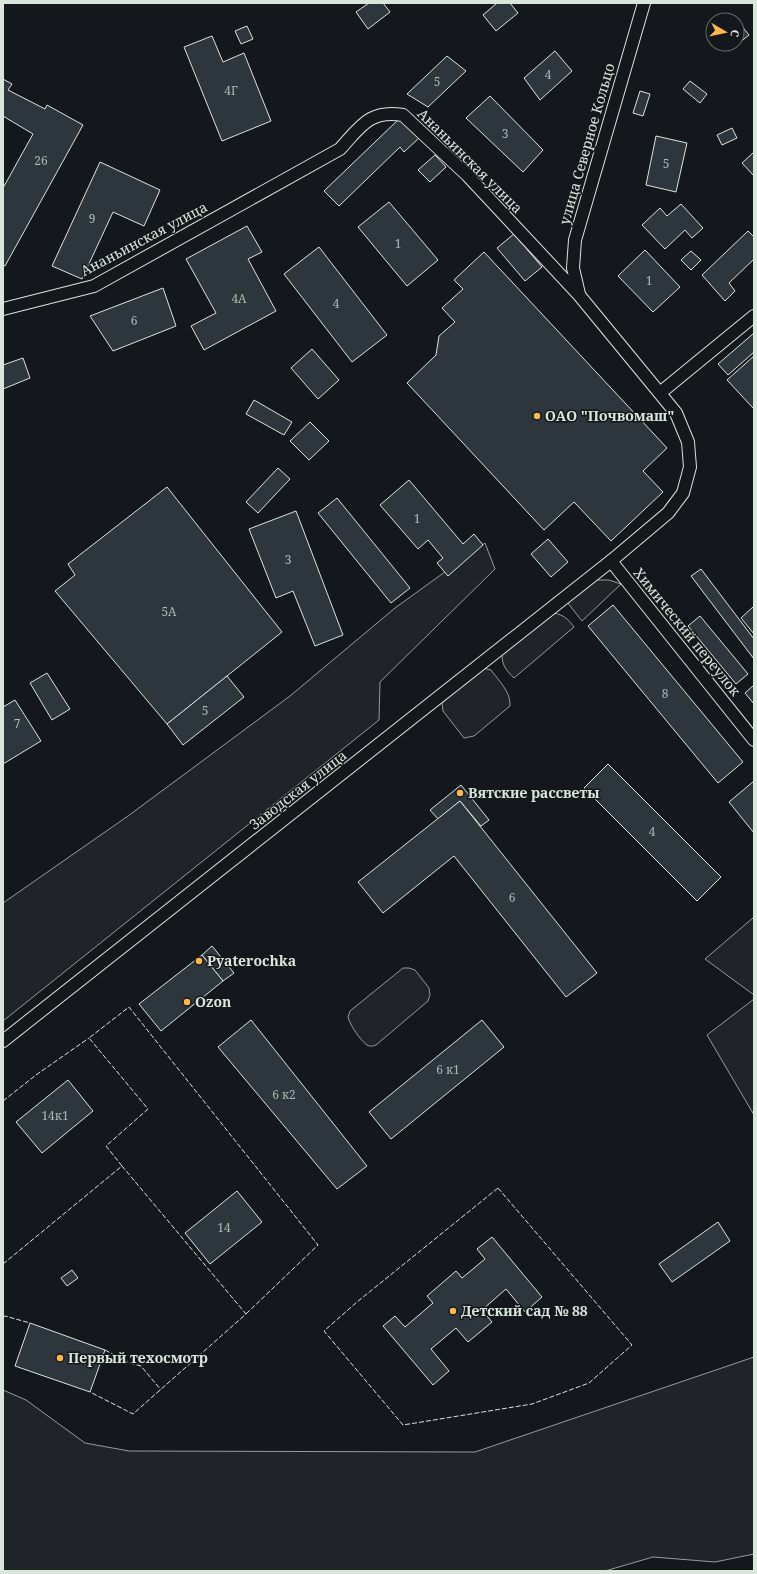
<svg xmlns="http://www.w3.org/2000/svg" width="757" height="1574" font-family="'Noto Serif',serif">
<rect width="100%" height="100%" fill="#14181c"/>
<g fill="#202428" stroke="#939e99">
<path d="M485 543 495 569 380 682 379 720 3 1021V903L128 816 290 696 395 608Z"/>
<path d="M596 580H609L621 584 582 621 567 602Z"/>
<path d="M554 613C564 615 568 619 574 627L514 678C507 671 502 666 502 655Z"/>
<path d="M483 668 491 670C499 681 511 692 510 706L474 736 464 738 443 711 442 703Z"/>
<path d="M754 917V995L705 959Z"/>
<path d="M403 968H409L415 970 429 988 430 995 428 1001 376 1045C373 1046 370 1047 367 1045 360 1040 350 1025 348 1017L350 1011Z"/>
<path d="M754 999V1115L707 1035Z"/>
<path d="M754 1357V1554L715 1562 653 1557 605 1571H3V1390L26 1400 85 1443 129 1451 475 1452Z"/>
</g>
<g fill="#2c363c" stroke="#d8e6dc">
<path d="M369 3H383L390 12 368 29 356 12Z"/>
<path d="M497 3H510L518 13 496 31 483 15Z"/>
<path d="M737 20 749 35 729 51 723 44H737Z"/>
<path d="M247 26 253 39 241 44 235 31Z"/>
<path d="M212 36 223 62 244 53 271 121 222 141 184 47Z"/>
<path d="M555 51 572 71 540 100 524 78Z"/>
<path d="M447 56 466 71 428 107 407 94Z"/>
<path d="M3 79 12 84 8 90 45 109 47 105 83 125 5 266 3 265V188L33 134 3 116Z"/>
<path d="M690 81 707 94 700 103 683 89Z"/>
<path d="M640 91 650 94 643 116 633 113Z"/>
<path d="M490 96 543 150 523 172 466 118Z"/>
<path d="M400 118 419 138 404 152 400 147 339 206 324 191Z"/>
<path d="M732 128 737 138 722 145 717 135Z"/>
<path d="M656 136 687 143 676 192 646 185Z"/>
<path d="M754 152V176L742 163Z"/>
<path d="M435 155 446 167 430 182 418 170Z"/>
<path d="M100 162 160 190 144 226 113 212 82 279 52 266Z"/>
<path d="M389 202 438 260 407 286 358 227Z"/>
<path d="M681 204 703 228 692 238 685 230 665 249 642 225 660 208 667 216Z"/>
<path d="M247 226 262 252 248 259 276 311 204 350 191 326 216 313 186 259Z"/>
<path d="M748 231 754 237V259L729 283 735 291 725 301 702 275Z"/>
<path d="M514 234 542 267 525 281 497 248Z"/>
<path d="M319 247 387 335 352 362 284 274Z"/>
<path d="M645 250 680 287 653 312 618 276Z"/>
<path d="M691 251 701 260 691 270 681 260Z"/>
<path d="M484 252 667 448 643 471 663 492 611 541 574 502 544 530 407 383 436 355 439 336 455 322 442 308 463 289 454 280Z"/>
<path d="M163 288 176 326 113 351 90 316Z"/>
<path d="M754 333V352L728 375 718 364Z"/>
<path d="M312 349 339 380 318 399 291 368Z"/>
<path d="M754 356V409L727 380Z"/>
<path d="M23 358 30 378 3 389V365Z"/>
<path d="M254 400 292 422 284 435 246 414Z"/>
<path d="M310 422 329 441 309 460 290 441Z"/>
<path d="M278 468 290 479 258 513 246 502Z"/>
<path d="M409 480 463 544 474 534 483 545 448 576 437 563 443 558 428 540 418 549 380 505Z"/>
<path d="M167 487 282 632 167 724 55 591 75 575 68 564Z"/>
<path d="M337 498 410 588 391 603 318 513Z"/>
<path d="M296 511 343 635 315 646 293 591 276 598 249 529Z"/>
<path d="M548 539 568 562 551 577 531 554Z"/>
<path d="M701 569 754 639V659L691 576Z"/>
<path d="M613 605 743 762 718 783 588 626Z"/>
<path d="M754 606V634L741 618Z"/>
<path d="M700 616 748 674 736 684 688 626Z"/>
<path d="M47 673 70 709 52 720 30 683Z"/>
<path d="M227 676 244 697 183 745 167 724Z"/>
<path d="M754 685V704L745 693Z"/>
<path d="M15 700 41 741 3 764V707Z"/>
<path d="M608 764 721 877 697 901 584 788Z"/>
<path d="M754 781V833L729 802Z"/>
<path d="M461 785 489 820 481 826 460 801 438 819 430 810Z"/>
<path d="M460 801 597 973 566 997 454 856 383 913 358 882Z"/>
<path d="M212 946 234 973 223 981 202 955Z"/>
<path d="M202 955 223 981 161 1031 139 1004Z"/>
<path d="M251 1020 367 1166 337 1189 218 1047Z"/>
<path d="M482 1020 504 1047 391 1139 369 1112Z"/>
<path d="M68 1080 93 1111 42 1153 16 1122Z"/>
<path d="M237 1191 262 1222 210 1264 185 1233Z"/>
<path d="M718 1222 730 1241 672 1282 659 1264Z"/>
<path d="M492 1237 542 1297 525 1312 506 1289 482 1310 492 1322 468 1342 456 1328 431 1349 449 1371 433 1385 383 1326 395 1316 405 1327 433 1303 427 1296 456 1271 462 1278 485 1259 477 1249Z"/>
<path d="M72 1270 78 1278 67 1286 61 1278Z"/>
<path d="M30 1323 105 1350 90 1392 15 1366Z"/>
</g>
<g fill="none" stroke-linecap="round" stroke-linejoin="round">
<defs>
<g id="minor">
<path d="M579 294 573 268 575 240 644 3"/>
<path d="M3 309 94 286 340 149C360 127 370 109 403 115L467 175 579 295 676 413 688 442 690 467 683 493 668 513 611 561 3 1041"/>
<path d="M660 393 754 316"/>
<path d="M611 561 754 740"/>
</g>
</defs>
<use href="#minor" stroke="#d8e6dc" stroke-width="14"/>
<use href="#minor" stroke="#14181c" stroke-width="12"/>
<g stroke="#d8e6dc" stroke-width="1" stroke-dasharray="5 2" stroke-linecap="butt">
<path d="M3 1101 36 1075 89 1038"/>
<path d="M122 1166 106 1146 148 1109 89 1038 129 1007 318 1245 246 1314"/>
<path d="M498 1188 632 1345 589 1383 532 1404 403 1425 324 1331 357 1302Z"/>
<path d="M3 1264 122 1166 246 1314 133 1414 90 1392"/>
<path d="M3 1317 5 1316 30 1323"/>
<path d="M105 1350 130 1363 141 1366 161 1390"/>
</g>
</g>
<g fill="#ffb74d" stroke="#14181c" stroke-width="1.5">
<circle cx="537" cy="416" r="4"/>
<circle cx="460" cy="793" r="4"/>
<circle cx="199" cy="961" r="4"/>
<circle cx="187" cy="1002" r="4"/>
<circle cx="453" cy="1311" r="4"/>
<circle cx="60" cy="1358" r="4"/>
</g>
<g text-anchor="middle" stroke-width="3" stroke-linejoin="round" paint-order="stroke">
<g font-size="12" fill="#adbab4">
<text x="548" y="79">4</text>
<text x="437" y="86">5</text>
<text x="231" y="95">4Г</text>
<text x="505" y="138">3</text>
<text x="41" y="165">26</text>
<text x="666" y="168">5</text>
<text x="92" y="223">9</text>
<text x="398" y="248">1</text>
<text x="649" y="285">1</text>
<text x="239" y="303">4А</text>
<text x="336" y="308">4</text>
<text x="134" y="325">6</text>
<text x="417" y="523">1</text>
<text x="288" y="564">3</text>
<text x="169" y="616">5А</text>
<text x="665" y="698">8</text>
<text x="205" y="715">5</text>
<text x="17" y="728">7</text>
<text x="652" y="836">4</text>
<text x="512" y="902">6</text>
<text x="448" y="1074">6 к1</text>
<text x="284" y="1099">6 к2</text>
<text x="55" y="1120">14к1</text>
<text x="224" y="1232">14</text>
</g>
<g font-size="14" fill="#d8e6dc" stroke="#14181c">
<text transform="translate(587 144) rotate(-74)" y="5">улица Северное Кольцо</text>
<text transform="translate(470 161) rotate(45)" y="5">Ананьинская улица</text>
<text transform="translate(144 239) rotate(-28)" y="5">Ананьинская улица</text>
<text transform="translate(687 632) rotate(51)" y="5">Химический переулок</text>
<text transform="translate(298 790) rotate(-38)" y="5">Заводская улица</text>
</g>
<g font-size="14" font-weight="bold" fill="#d8e6dc" stroke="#14181c" text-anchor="start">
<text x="545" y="421">ОАО "Почвомаш"</text>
<text x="468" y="798">Вятские рассветы</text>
<text x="207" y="966">Pyaterochka</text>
<text x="195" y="1007">Ozon</text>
<text x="461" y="1316">Детский сад № 88</text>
<text x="68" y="1363">Первый техосмотр</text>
</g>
</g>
<rect width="757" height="1574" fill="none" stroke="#d8e6dc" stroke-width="8"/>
<g transform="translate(725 32) rotate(99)"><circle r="19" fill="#14181c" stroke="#626a69"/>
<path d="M0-3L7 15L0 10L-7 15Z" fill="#ffb74d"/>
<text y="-6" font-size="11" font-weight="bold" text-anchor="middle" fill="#d8e6dc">С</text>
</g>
</svg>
